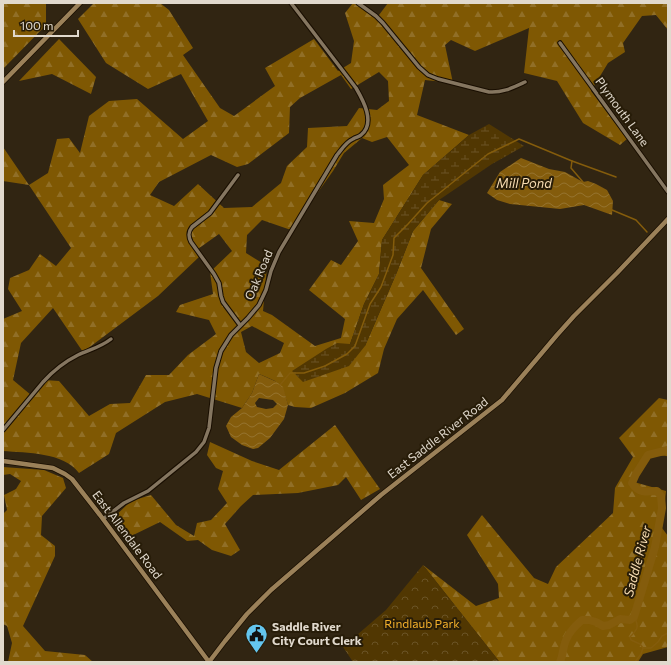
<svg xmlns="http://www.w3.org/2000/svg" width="671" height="665" font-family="Commissioner,sans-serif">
<defs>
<pattern id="forest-firs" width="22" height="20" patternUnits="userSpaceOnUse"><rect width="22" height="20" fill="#7f5803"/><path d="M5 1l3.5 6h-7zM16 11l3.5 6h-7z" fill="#916f27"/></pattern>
<pattern id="wetland-marsh" width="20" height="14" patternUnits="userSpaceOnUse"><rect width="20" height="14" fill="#513702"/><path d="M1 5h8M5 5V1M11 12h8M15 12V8" fill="none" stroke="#6a5326"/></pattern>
<pattern id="park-crowns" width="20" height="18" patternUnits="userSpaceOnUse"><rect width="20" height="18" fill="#513702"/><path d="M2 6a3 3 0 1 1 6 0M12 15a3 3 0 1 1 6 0" fill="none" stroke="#6a5326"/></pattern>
<pattern id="water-waves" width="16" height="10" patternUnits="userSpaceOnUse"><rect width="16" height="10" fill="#845c0c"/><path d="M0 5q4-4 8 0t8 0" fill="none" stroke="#95732e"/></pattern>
</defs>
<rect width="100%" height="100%" fill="#312512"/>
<g fill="url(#forest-firs)" fill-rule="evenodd">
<path d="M3 3H46V25L3 69Z"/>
<path d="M94 3H160L169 10 193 48 183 55 220 108 234 116 275 86 265 68 314 39 338 71 351 63 354 41 345 13 353 3H356L376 19 388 3H668V30L656 15 642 16 623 43 625 52 608 63 591 91 627 139 620 145 583 123 557 81 524 73 529 28 475 51 451 40 445 45 453 83 425 80 417 115 469 135 423 175 382 240 379 274 364 304 350 344 365 346 397 272 413 231 439 200 452 204 431 229 421 268 464 329 456 335 423 290 397 319 384 349 378 373 345 393 311 408 295 407 288 405C281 382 281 383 259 374L252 393 242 408 197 394 165 402 116 433 109 454 79 473C63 452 27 453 3 451V355L4 353 3 351V319L22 311 8 289 10 278 29 270 40 254 56 266 71 248 29 185 3 181V147L29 185 48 173 57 139 69 138 80 153 89 116 109 101 137 99 183 139 208 121 181 74 148 89 106 63 78 19ZM379 72 388 81 389 101 377 110 359 108 347 126 308 128 307 147 287 166 281 183 252 207 224 208 198 184 174 206 150 195 159 182 211 155 237 167 248 164 289 133 290 107 300 98 341 75 351 89ZM387 137 409 165 383 185 384 199 374 223 349 221 358 241 341 265 331 260 309 290 345 319 341 338 315 346 272 315 263 311 267 266 246 253 247 235 262 220 291 230 333 171 344 153 362 138 372 142ZM219 234 232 251 210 272 213 294 180 305 176 312 209 320 216 334 188 355 169 375H146L130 403 110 404 89 416 59 381 44 380 31 395 13 380 21 343 53 308 83 352 158 296 199 257 195 251ZM252 326 284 343 280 353 259 363 246 352 241 332Z"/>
<path d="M59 39 96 77 91 94 52 74 19 81Z"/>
<path d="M659 398 668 400V456L650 455 634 482 666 491 662 528 668 536V647L643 654 638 662H497L498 660 423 565 476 606 499 598 498 584 467 535 482 515 534 578 548 584 556 567 613 513 615 488 633 457 619 438Z"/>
<path d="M335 425 380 489 361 500 346 477 338 485 298 493 253 495 241 506 225 524 240 550 231 556 212 550 198 540 187 541 160 522 125 539 110 521 131 501 151 495 176 525 194 536 197 523 211 520 227 503 218 489 223 471 216 468 207 455 210 442 252 461 279 470Z"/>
<path d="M3 467 44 470 63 478 66 488 42 516 41 535 55 546V556L23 626 45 651 85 655 93 662H8L12 643 7 626 3 624V514L7 510 4 495 16 489 21 481 10 474 3 475Z"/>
</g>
<path fill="url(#wetland-marsh)" d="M489 124 524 146 492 164 439 200 413 231 397 272 365 346 349 366 303 382 292 371 326 349 337 343 350 344 364 304 379 274 382 240 423 175 469 135Z"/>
<path fill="url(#park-crowns)" d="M423 565 499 661 497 662H353L343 647 386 610Z"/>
<g fill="url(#water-waves)" fill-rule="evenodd">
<path d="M521 158 549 169 565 172 583 182 588 181 596 184 607 190 613 201 612 215 584 205 560 209 510 204 497 200 487 193 500 172Z"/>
<path d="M259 374 277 382 283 387 288 405 284 419 270 438 258 448 253 449 242 445 231 437 226 426 231 417 242 408 252 393ZM259 398 273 400 277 404 273 408 266 409 257 407 255 403Z"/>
<path d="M668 449V457C663 453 659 451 653 457L651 453 659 450Z"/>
</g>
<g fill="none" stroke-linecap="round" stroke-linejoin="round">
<g stroke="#845c0c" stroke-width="1.5">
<path d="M572 161 616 177"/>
<path d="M612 210 636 220 647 232"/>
<path d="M280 385 290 373H304L325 366 347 354 355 346 370 304 381 287 393 255 394 238 408 224 427 203 488 154 519 139 572 161 571 168 583 182"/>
<path d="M634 617C640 627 637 630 630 637L631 640 640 644 643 648 641 654 635 662"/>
<path d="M643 648H651L658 642 662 636 668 633"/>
</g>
<path stroke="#845c0c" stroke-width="8" d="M560 662C563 655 563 647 566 640 569 632 575 626 582 620H589L596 622 603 626 609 625 620 619 630 620 634 617 655 547 662 508 661 496 657 491C646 492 638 493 632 483L636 474 648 455 668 450"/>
<defs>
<g id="street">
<path d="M358 3 376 16 383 23 419 67 428 75 438 79 489 92C502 93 512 88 525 82"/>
<path d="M560 43 668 192"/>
<path d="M238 175 210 213 192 227C188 232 188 236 191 242L214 274 219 283 221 296 223 302 240 325"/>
<path d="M3 430 43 382C53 371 64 362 78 355 89 350 101 347 111 339"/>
<path d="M103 519 124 503 148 491 196 452 204 442 209 428 216 368 221 351 231 335 248 318 259 305 266 290 271 271 279 252 337 155C342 149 346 142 353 139 356 137 359 137 361 135 376 123 363 100 356 88L291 3"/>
</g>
<g id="secondary">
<path d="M3 82 80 3"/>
<path d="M3 461 53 468 65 474 72 479 100 515 209 662"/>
<path d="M209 662 225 641 247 614 271 590 381 495 502 400 557 335 574 316 617 273 668 219"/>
</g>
</defs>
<use href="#street" stroke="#190e00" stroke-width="5.5"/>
<use href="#secondary" stroke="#190e00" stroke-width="6"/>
<use href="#street" stroke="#857660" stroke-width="3.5"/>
<use href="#secondary" stroke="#9b8159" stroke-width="4.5"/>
</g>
<defs>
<symbol id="civic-pin" viewBox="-11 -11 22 30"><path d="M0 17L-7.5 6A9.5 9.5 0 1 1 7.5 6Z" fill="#64c5ee" stroke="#271c08"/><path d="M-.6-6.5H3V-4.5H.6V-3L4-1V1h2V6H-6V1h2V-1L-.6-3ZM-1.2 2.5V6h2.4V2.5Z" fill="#111"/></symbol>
</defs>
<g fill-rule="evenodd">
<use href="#civic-pin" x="244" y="622" width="25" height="34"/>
</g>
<g text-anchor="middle" stroke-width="4" stroke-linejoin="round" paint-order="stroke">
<g font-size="12" fill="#e1d9cd" stroke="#271c08">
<text transform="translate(622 112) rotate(54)" y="4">Plymouth Lane</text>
<text transform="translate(259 275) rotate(-67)" y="4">Oak Road</text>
<text transform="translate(438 438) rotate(-38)" y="4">East Saddle River Road</text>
<text transform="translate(127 535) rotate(53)" y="4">East Allendale Road</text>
</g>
<g font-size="12" fill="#f4b02b" stroke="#271c08">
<text x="422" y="628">Rindlaub Park</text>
</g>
<g font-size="12" font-weight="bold" fill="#e1d9cd" stroke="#271c08" text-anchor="start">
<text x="272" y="631">Saddle River<tspan x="272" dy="14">City Court Clerk</tspan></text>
</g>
<g font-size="13" font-style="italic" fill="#f8ddb3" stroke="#271c08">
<text x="524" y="188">Mill Pond</text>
<text transform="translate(637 561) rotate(-75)" y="5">Saddle River</text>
</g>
</g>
<rect width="671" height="665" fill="none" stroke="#e1d9cd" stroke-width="8"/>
<path d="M14 30v6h64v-6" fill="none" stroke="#e1d9cd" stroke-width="2"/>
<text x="20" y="30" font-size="12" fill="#e1d9cd" stroke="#271c08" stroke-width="3" paint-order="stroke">100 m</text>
</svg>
